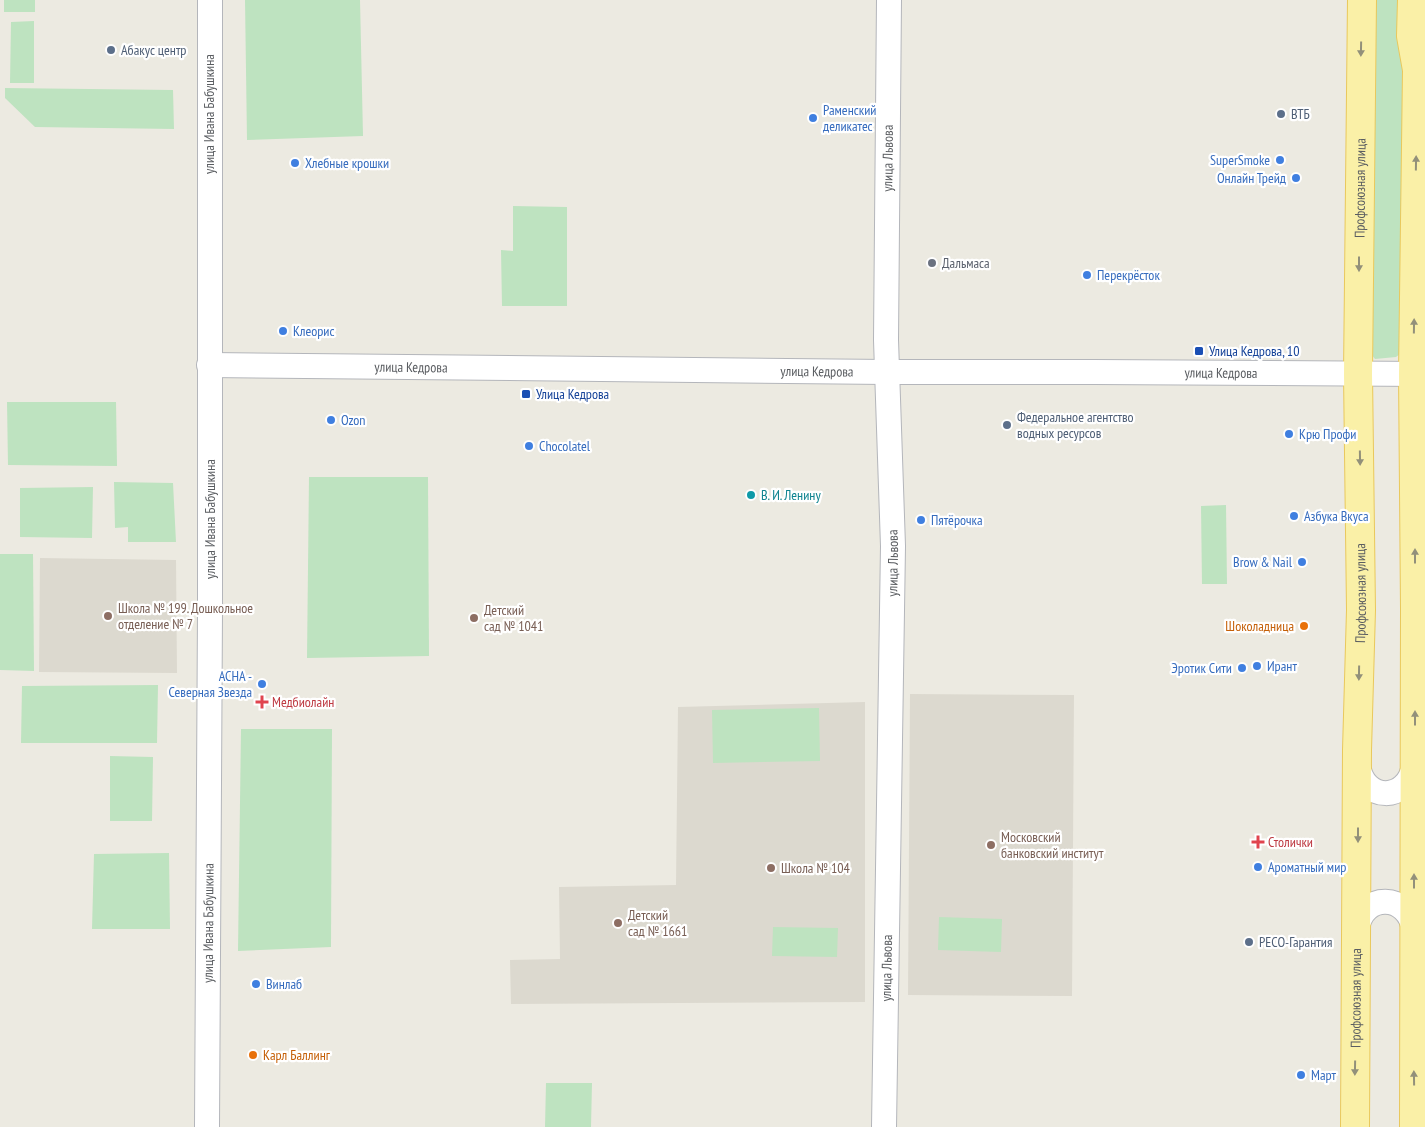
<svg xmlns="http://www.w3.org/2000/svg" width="1425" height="1127" font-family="'PT Sans Narrow',sans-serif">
<rect width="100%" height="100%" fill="#eceae1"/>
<g fill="#dcd9cf">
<path d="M40 558 176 560 177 673 39 672Z"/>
<path d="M910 694 1074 695 1072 996 908 995Z"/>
<path d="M865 702V1002L511 1004 510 960 560 959 559 887 676 885 678 707Z"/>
</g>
<g fill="#bee3c0">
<rect x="4" y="0" width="31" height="12"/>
<path d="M245 0H360L363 136 247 140Z"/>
<path d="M1375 0H1407L1400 354 1396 357 1375 359 1372 355Z"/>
<path d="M34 21V83H10L11 22Z"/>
<path d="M5 88 173 90 174 129 35 127 5 98Z"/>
<path d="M513 206 567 207V306H502L501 250 513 251Z"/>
<path d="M7 402H116L117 466 8 465Z"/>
<path d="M309 477H428L429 656 307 658Z"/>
<path d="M114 482 173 483 176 542H128V527L115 528Z"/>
<path d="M93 487 92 538 20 537V488Z"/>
<path d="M1226 505 1227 584H1202L1201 506Z"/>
<path d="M0 554H33L34 671 0 670Z"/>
<path d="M158 685 157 743H21L22 686Z"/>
<path d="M819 708 820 761 713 763 712 710Z"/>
<path d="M241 729H332L331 947 238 951Z"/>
<path d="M110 756 153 757 152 821H110Z"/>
<path d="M169 853 170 929H92L94 854Z"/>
<path d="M939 917 1002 919 1001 952 938 950Z"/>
<path d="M773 927 838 928 837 957 772 956Z"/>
<path d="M546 1083H592L591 1127H545Z"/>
</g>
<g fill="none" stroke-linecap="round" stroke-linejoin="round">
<defs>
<g id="minor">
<path id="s1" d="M209 365 887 372H1095L1425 374"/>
<path d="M1358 765C1363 802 1408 803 1414 765"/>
<path d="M1357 929C1362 892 1409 893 1414 930"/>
<path id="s2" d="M207 1127 210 611V0"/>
<path id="s3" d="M884 1127 893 546 886 340 889 0"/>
</g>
<g id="major">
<path d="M1412 0 1411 36 1417 70 1413 374 1415 609 1414 1127"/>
<path id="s4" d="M1355 1127 1357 750 1361 610 1358 374 1362 0"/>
</g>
</defs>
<use href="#minor" stroke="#b4b6bb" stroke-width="26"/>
<use href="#major" stroke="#e9c85c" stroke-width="30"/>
<use href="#minor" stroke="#fff" stroke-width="24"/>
<use href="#major" stroke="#faf0a7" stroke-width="28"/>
</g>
<defs><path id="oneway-solid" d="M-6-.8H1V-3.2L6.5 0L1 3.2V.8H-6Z" transform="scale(1.25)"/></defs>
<g fill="#92907a">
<use href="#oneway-solid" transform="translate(1361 49) rotate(91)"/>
<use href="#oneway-solid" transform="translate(1416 163) rotate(-89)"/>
<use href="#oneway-solid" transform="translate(1359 264) rotate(90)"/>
<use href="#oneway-solid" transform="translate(1414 326) rotate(-89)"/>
<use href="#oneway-solid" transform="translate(1360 458) rotate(89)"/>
<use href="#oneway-solid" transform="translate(1415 556) rotate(-90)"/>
<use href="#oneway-solid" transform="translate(1359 673) rotate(91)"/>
<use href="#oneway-solid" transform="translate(1415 718) rotate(-90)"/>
<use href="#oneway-solid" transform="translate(1358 835) rotate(90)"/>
<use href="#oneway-solid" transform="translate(1414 881) rotate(-90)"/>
<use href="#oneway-solid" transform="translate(1355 1068) rotate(91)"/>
<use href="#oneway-solid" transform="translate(1414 1078) rotate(-91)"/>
</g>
<g fill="#5c6f8a" stroke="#fff" stroke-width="2">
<circle cx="111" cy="50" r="5"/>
<circle cx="1281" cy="114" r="5"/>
<circle cx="1007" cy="425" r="5"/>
<circle cx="1249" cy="942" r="5"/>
</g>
<g fill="#3f7fe0" stroke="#fff" stroke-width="2">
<circle cx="813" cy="118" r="5"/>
<circle cx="1280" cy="160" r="5"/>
<circle cx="295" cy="163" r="5"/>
<circle cx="1296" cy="178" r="5"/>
<circle cx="1087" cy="275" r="5"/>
<circle cx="283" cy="331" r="5"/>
<circle cx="331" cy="420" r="5"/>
<circle cx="1289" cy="434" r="5"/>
<circle cx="529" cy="446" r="5"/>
<circle cx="1294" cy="516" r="5"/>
<circle cx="921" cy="520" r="5"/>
<circle cx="1302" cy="562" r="5"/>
<circle cx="1257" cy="666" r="5"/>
<circle cx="1242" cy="668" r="5"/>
<circle cx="262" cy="684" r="5"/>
<circle cx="1258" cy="867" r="5"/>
<circle cx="256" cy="984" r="5"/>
<circle cx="1301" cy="1075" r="5"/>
</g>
<circle fill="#6b7280" stroke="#fff" stroke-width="2" cx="932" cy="263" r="5"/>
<g fill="#1a4fb4" stroke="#fff" stroke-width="2">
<rect x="1194" y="346" width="10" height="10" rx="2.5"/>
<rect x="521" y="389" width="10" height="10" rx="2.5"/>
</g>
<circle fill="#0f9aa8" stroke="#fff" stroke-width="2" cx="751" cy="495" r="5"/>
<g fill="#8d6e63" stroke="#fff" stroke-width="2">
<circle cx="108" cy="616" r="5"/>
<circle cx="474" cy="618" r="5"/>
<circle cx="991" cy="845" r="5"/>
<circle cx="771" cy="868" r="5"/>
<circle cx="618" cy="923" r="5"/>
</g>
<g fill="#e8710a" stroke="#fff" stroke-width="2">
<circle cx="1304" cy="626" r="5"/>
<circle cx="253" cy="1055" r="5"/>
</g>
<g fill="#e0444e" stroke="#fff" stroke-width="2">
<path d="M259.5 694.5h5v5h5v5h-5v5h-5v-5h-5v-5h5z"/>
<path d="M1255.5 834.5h5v5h5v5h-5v5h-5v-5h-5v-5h5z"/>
</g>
<g text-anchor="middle" stroke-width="4.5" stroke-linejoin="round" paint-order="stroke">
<g font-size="14" fill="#4e5e75" stroke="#fff" text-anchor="start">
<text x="121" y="55">Абакус центр</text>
<text x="1291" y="119">ВТБ</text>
<text x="1017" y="422">Федеральное агентство<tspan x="1017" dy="16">водных ресурсов</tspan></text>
<text x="1259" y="947">РЕСО-Гарантия</text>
</g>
<g font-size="14" fill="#366cbe" stroke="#fff" text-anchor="start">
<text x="823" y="115">Раменский<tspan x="823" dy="16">деликатес</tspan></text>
<text x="1270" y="165" text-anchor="end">SuperSmoke</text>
<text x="305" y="168">Хлебные крошки</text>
<text x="1286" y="183" text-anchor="end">Онлайн Трейд</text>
<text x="1097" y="280">Перекрёсток</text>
<text x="293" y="336">Клеорис</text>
<text x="341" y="425">Ozon</text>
<text x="1299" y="439">Крю Профи</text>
<text x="539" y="451">Chocolatel</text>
<text x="1304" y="521">Азбука Вкуса</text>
<text x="931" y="525">Пятёрочка</text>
<text x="1292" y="567" text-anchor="end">Brow &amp; Nail</text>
<text x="1267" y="671">Ирант</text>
<text x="1232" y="673" text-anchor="end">Эротик Сити</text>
<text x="252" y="681" text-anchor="end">АСНА -<tspan x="252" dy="16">Северная Звезда</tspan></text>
<text x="1268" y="872">Ароматный мир</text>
<text x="266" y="989">Винлаб</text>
<text x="1311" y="1080">Март</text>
</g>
<g font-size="14" fill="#5a5d61" stroke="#fff">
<text transform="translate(209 114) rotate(-90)" y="5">улица Ивана Бабушкина</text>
<text dy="5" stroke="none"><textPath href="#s3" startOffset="969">улица Львова</textPath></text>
<text dy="5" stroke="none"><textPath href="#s4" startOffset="939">Профсоюзная улица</textPath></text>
<text dy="5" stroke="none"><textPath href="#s1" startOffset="202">улица Кедрова</textPath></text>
<text dy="5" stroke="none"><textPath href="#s1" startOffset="608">улица Кедрова</textPath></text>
<text dy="5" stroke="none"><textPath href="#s1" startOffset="1012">улица Кедрова</textPath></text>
<text transform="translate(210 519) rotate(-90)" y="5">улица Ивана Бабушкина</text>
<text dy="5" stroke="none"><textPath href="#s3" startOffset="564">улица Львова</textPath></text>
<text dy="5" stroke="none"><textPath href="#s4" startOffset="534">Профсоюзная улица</textPath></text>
<text dy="5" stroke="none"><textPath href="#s2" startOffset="204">улица Ивана Бабушкина</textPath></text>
<text dy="5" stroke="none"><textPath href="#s3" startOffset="159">улица Львова</textPath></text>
<text dy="5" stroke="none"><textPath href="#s4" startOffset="129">Профсоюзная улица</textPath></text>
</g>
<g font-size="14" fill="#5b616d" stroke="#fff" text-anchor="start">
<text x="942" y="268">Дальмаса</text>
</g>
<g font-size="14" fill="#164399" stroke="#fff" text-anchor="start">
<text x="1209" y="356">Улица Кедрова, 10</text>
<text x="536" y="399">Улица Кедрова</text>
</g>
<g font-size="14" fill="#0d838f" stroke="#fff" text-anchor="start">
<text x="761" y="500">В. И. Ленину</text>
</g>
<g font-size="14" fill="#785e54" stroke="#fff" text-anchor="start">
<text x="118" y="613">Школа № 199. Дошкольное<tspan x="118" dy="16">отделение № 7</tspan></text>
<text x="484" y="615">Детский<tspan x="484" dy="16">сад № 1041</tspan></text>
<text x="1001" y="842">Московский<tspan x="1001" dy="16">банковский институт</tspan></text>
<text x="781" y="873">Школа № 104</text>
<text x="628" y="920">Детский<tspan x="628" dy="16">сад № 1661</tspan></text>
</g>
<g font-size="14" fill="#c56008" stroke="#fff" text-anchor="end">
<text x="1294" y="631">Шоколадница</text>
<text x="263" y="1060" text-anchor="start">Карл Баллинг</text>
</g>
<g font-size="14" fill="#be3a42" stroke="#fff" text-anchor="start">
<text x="272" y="707">Медбиолайн</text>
<text x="1268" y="847">Столички</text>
</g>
</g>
</svg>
